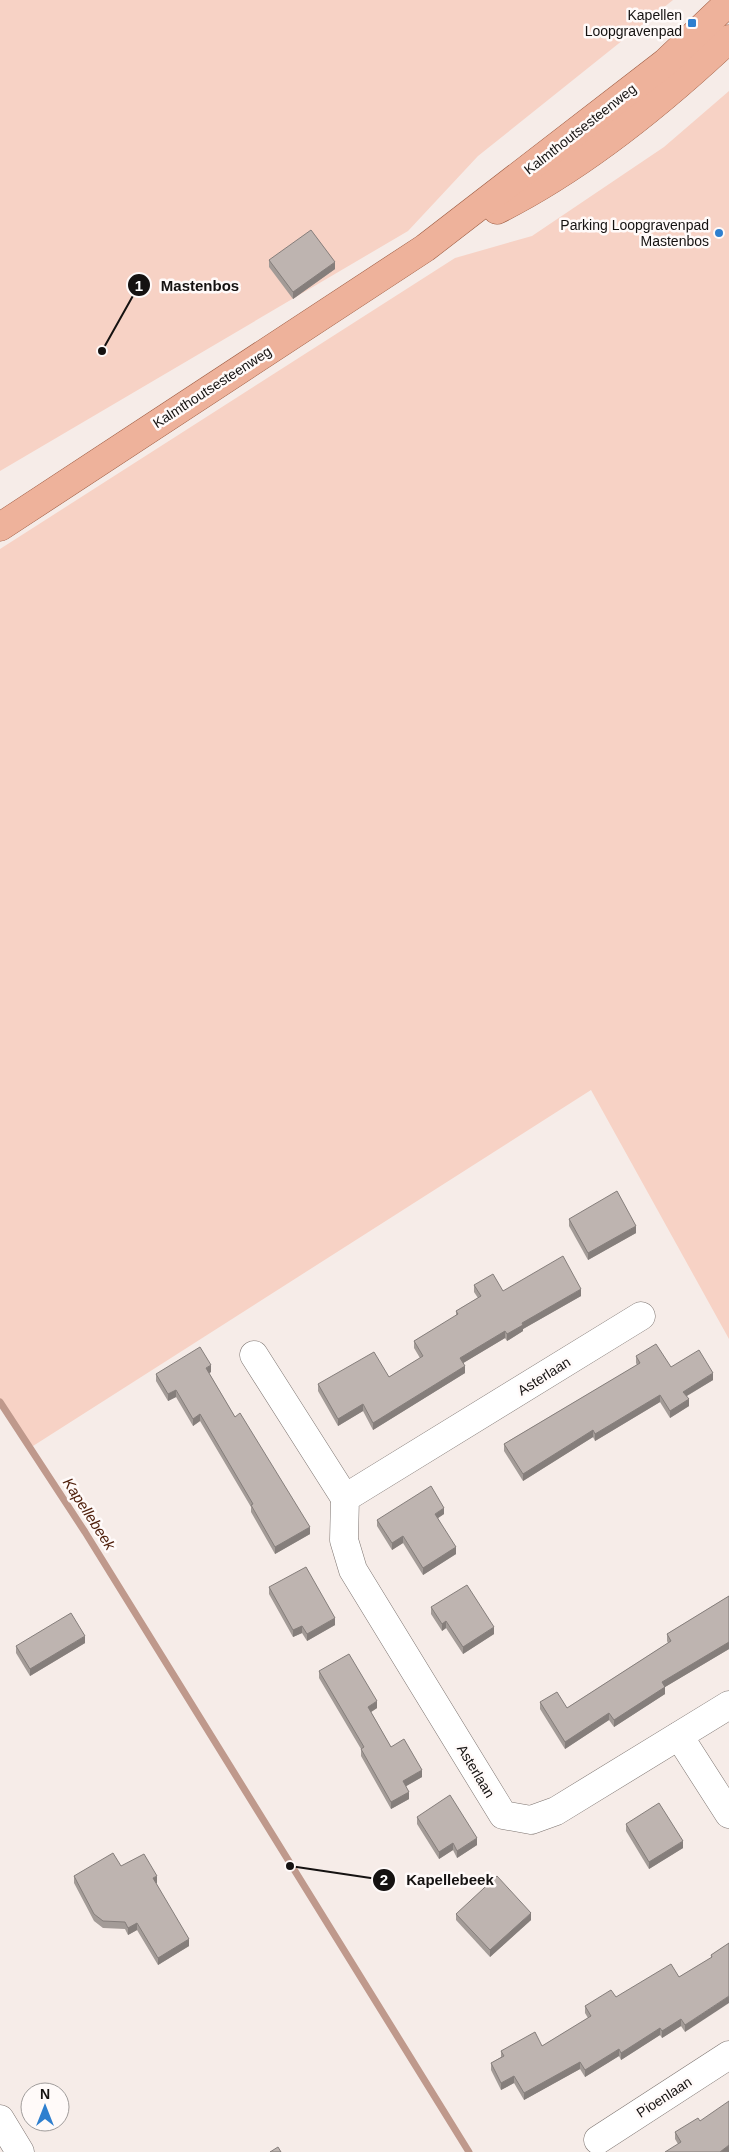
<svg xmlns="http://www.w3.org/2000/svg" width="729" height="2152" font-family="Arial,sans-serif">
<rect width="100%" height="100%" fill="#f6ece8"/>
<g fill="#f7d2c5">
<path d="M0 0H673L478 156 408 231 0 471Z"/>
<path d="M729 91V1339L591 1090 33 1446 0 1405V549L455 258 532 236 664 147Z"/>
</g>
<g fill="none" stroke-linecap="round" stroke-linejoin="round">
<path stroke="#bf998c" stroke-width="7" d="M0 1402 85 1532 469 2152"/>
<defs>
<g id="minor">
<path d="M641 1316 345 1498 344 1540 353 1570 503 1815 531 1820 556 1811 729 1705"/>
<path d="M254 1355 345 1498"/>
<path d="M679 1736 729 1814"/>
<path d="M0 2119 20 2152"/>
<path d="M598 2140 729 2055"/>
</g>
<g id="major">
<path d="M497 210C579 169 662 102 729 39"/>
<path d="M0 527 425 248 666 62 729 2"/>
</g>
</defs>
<use href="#minor" stroke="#7d7470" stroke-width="29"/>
<use href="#major" stroke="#9b593f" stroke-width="29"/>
<use href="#minor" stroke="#fff" stroke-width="28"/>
<use href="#major" stroke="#eeb29b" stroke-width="28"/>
</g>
<g fill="#a39b97">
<path d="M269 260 335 269 293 299 269 267Z"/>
<path d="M569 1219 636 1233 588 1260 569 1226Z"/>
<path d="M474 1285 503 1291 581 1296 523 1329V1331L507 1341 505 1338 463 1363 465 1373 373 1430 363 1411 338 1426 318 1391V1384L389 1377 420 1358 414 1348V1341L456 1316V1311L478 1298 474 1292Z"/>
<path d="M636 1356 713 1380 687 1396 689 1406 670 1418 660 1402 595 1441 593 1437 523 1481 504 1451V1444L637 1365 636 1363Z"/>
<path d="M211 1372 209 1373 235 1417 310 1534 275 1554 251 1512V1507L200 1421 193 1426 176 1397 168 1401 156 1381V1374Z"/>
<path d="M444 1514 438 1518 456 1554 423 1575 403 1543 392 1550 377 1526V1520Z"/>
<path d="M269 1587 335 1625 307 1641 302 1633 293 1637 269 1594Z"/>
<path d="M729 1596V1649L665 1687V1694L614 1727 609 1720 565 1749 540 1709V1702L567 1708 668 1643 667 1641V1634Z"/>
<path d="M431 1607 494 1634 463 1654 446 1628 442 1631 431 1614Z"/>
<path d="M85 1643 30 1676 16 1653V1646Z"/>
<path d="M319 1671 377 1708 371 1712 391 1747 422 1777 406 1786 409 1799 391 1809 361 1756V1749L319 1678Z"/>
<path d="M417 1817 477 1845 457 1858 453 1850 439 1859 417 1824Z"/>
<path d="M626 1824 683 1848 649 1869 626 1831Z"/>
<path d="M121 1866 157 1883H156L189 1946 158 1965 137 1930 128 1935 125 1929 103 1928 94 1921 74 1883V1876Z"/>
<path d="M456 1914 531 1920 490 1957 456 1920Z"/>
<path d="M729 1943 685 2032 681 2026 662 2038 660 2035 621 2060 619 2056 585 2077 580 2069 524 2100 514 2083 501 2090 491 2070V2063L501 2057V2051L542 2046 588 2018 585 2013V2006L616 1997 679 1977 711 1958V1955Z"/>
<path d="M700 2121 729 2152 678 2144 675 2139V2132Z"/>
</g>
<g fill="#857e7b">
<path d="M335 262V269L293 299V292Z"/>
<path d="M636 1226V1233L588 1260V1253Z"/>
<path d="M581 1289V1296L523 1329V1331L507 1341V1334L522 1323Z"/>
<path d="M505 1331V1338L460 1365V1358Z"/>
<path d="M211 1365V1372L206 1375V1368Z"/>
<path d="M465 1366V1373L373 1430V1423Z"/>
<path d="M713 1373V1380L683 1398V1392Z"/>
<path d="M176 1390V1397L168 1401V1394Z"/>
<path d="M660 1395V1402L595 1441V1434Z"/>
<path d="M689 1399V1406L670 1418V1411Z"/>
<path d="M363 1404V1411L338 1426V1419Z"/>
<path d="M200 1414V1421L193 1426V1419Z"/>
<path d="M593 1430V1437L523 1481V1474Z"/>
<path d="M444 1508V1514L435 1520V1514Z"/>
<path d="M310 1527V1534L275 1554V1547Z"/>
<path d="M403 1536V1543L392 1550V1543Z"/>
<path d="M456 1547V1554L423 1575V1568Z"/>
<path d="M335 1618V1625L307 1641V1634Z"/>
<path d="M446 1621V1628L442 1631V1624Z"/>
<path d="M302 1626V1633L293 1637V1630Z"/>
<path d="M494 1627V1634L463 1654V1647Z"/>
<path d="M85 1636V1643L30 1676V1669Z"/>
<path d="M729 1642V1649L665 1687V1694L614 1727V1720L662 1682Z"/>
<path d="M377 1701V1708L368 1714V1707Z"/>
<path d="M609 1713V1720L565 1749V1742Z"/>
<path d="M422 1770V1777L403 1788V1781Z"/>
<path d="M409 1792V1799L391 1809V1802Z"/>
<path d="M477 1838V1845L457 1858V1851Z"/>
<path d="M683 1841V1848L649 1869V1862Z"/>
<path d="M453 1843V1850L439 1859V1852Z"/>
<path d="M157 1876V1883L153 1885V1878Z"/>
<path d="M531 1913V1920L490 1957V1950Z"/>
<path d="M137 1923V1930L128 1935V1928Z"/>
<path d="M189 1939V1946L158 1965V1958Z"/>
<path d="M729 1996V2003L685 2032V2025Z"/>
<path d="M681 2019V2026L662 2038V2031Z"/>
<path d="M660 2028V2035L621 2060V2053Z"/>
<path d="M619 2049V2056L585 2077V2070Z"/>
<path d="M580 2062V2069L524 2100V2093Z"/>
<path d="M514 2076V2083L501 2090V2083Z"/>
<path d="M729 2145V2152H720Z"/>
</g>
<g fill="#beb4b0" stroke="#857e7b">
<path d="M311 230 335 262 293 292 269 260Z"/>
<path d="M617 1191 636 1226 588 1253 569 1219Z"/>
<path d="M563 1256 581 1289 522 1323 523 1325 507 1334 505 1331 460 1358 465 1366 373 1423 363 1404 338 1419 318 1384 374 1352 389 1377 423 1356 414 1341 458 1314 456 1311 481 1296 474 1285 493 1274 503 1291Z"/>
<path d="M656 1344 671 1367 699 1350 713 1373 683 1392 689 1399 670 1411 660 1395 595 1434 593 1430 523 1474 504 1444 640 1363 636 1356Z"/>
<path d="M200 1347 211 1365 206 1368 235 1417 240 1413 310 1527 275 1547 251 1505 253 1504 200 1414 193 1419 176 1390 168 1394 156 1374Z"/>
<path d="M431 1486 444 1508 435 1514 456 1547 423 1568 403 1536 392 1543 377 1520Z"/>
<path d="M306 1567 335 1618 307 1634 302 1626 293 1630 269 1587Z"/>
<path d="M467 1585 494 1627 463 1647 446 1621 442 1624 431 1607Z"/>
<path d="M729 1596V1642L662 1682 665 1687 614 1720 609 1713 565 1742 540 1702 557 1692 567 1708 671 1641 667 1634Z"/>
<path d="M71 1613 85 1636 30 1669 16 1646Z"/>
<path d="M349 1654 377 1701 368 1707 391 1747 404 1739 422 1770 403 1781 409 1792 391 1802 361 1749 364 1747 319 1671Z"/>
<path d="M450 1795 477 1838 457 1851 453 1843 439 1852 417 1817Z"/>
<path d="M659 1803 683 1841 649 1862 626 1824Z"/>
<path d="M113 1853 121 1866 144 1854 157 1876 153 1878 189 1939 158 1958 137 1923 128 1928 125 1922 103 1921 94 1914 74 1876Z"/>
<path d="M497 1876 531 1913 490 1950 456 1914Z"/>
<path d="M729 1943V1996L685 2025 681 2019 662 2031 660 2028 621 2053 619 2049 585 2070 580 2062 524 2093 514 2076 501 2083 491 2063 504 2056 501 2051 535 2032 542 2046 591 2016 585 2006 611 1990 616 1997 671 1964 679 1977 712 1957 711 1955Z"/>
<path d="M729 2101V2145L720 2152H665L681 2142 675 2132 698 2118 700 2121Z"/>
<path d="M278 2147 281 2152H270Z"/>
</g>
<g fill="#2e7fcf" stroke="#fffaf9" stroke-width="2">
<rect x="687" y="18" width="10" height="10" rx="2.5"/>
<circle cx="719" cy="233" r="5"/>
</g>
<g text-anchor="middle" stroke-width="5" stroke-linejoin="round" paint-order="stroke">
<g font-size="14" fill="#151211" stroke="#fffaf9" text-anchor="end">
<text x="682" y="20">Kapellen<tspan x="682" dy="16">Loopgravenpad</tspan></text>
<text x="709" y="230">Parking Loopgravenpad<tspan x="709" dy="16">Mastenbos</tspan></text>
</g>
<g font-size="14" fill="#151211" stroke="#fffaf9">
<text transform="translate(580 129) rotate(-38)" y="5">Kalmthoutsesteenweg</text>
<text transform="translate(212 387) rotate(-33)" y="5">Kalmthoutsesteenweg</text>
<text transform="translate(544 1376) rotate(-32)" y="5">Asterlaan</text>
<text transform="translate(476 1771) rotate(59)" y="5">Asterlaan</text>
<text transform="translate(664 2097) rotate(-33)" y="5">Pioenlaan</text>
</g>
<g font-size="15" font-style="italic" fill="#50200c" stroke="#fffaf9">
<text transform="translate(89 1514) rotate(57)" y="5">Kapellebeek</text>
</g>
</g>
<path fill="none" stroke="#151211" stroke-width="2" d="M102 351L139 285M290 1866L384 1880"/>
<g fill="#151211" stroke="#fffaf9" stroke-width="2">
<circle cx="102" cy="351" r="5"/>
<circle cx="290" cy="1866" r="5"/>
<circle cx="139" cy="285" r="12"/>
<circle cx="384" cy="1880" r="12"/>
</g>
<g font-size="15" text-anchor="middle" font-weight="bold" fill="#fff">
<text x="139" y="291">1</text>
<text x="384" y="1885">2</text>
</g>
<g font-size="15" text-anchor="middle" font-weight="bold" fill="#151211" stroke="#fffaf9" stroke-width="5" stroke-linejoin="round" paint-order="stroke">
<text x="200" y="291">Mastenbos</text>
<text x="450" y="1885">Kapellebeek</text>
</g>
<g transform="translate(45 2107)"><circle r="24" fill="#fffaf9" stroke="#a19d9c"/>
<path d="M0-4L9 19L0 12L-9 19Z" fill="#2e7fcf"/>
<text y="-8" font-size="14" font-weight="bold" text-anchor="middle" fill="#151211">N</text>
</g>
</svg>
